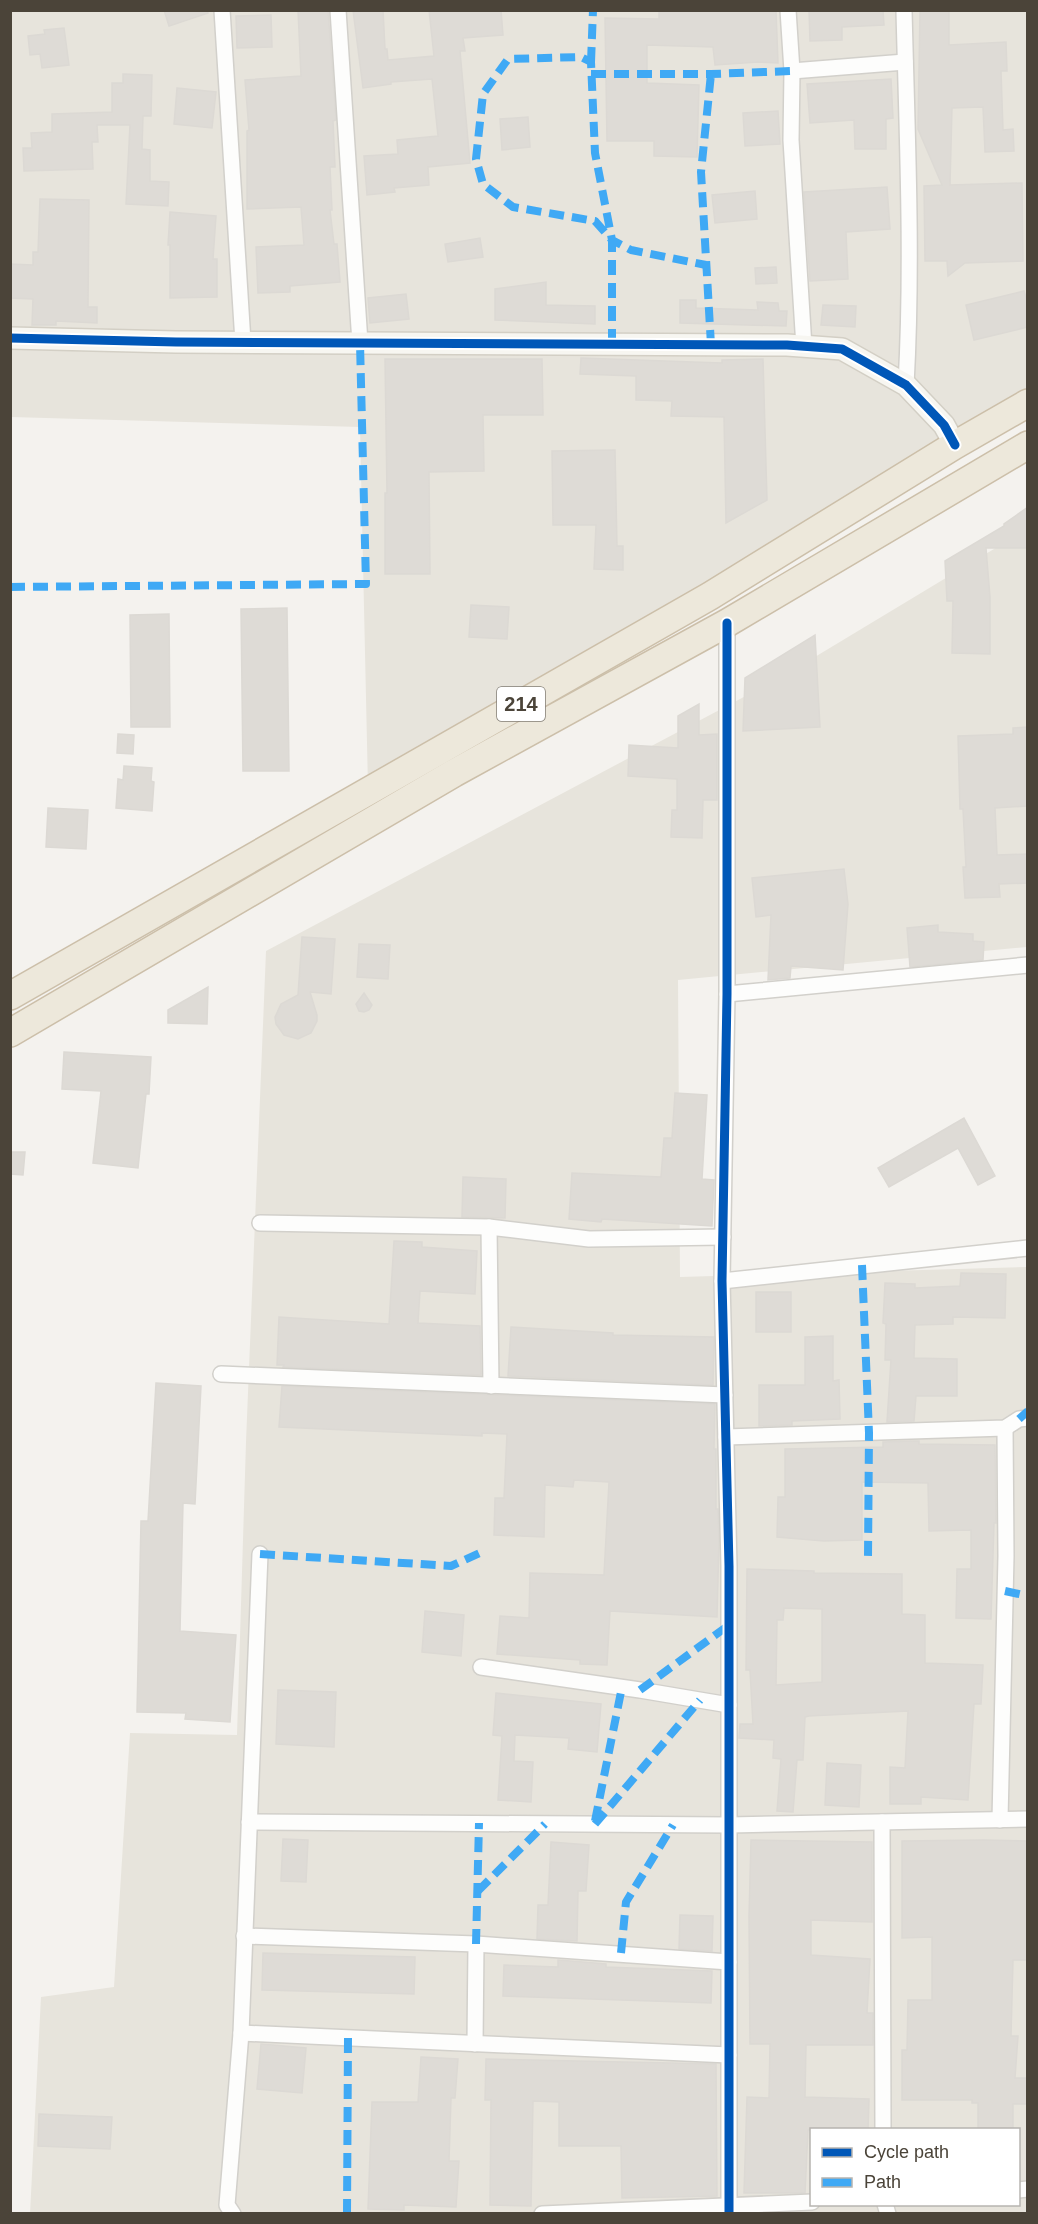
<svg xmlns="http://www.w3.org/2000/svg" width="1038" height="2224" font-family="Helvetica,sans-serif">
<rect width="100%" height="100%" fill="#f4f2ee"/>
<g fill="#e7e4dc" fill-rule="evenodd">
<path d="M11 11H1027V399L368 788 360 427 11 417Z"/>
<path d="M1027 529V947L678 980 680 1277 1027 1267V2213L30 2214 41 1997 114 1987 130 1733 237 1735 246 1442 266 951 785 675ZM812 2130H1018V2204H812Z"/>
</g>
<g fill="#dedbd6" stroke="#dcd9d4" stroke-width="1.5" fill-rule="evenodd">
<path d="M164 10H207L208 13 169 26Z"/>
<path d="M298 10H328L336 120 333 121 335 167H330L332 210H330L334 244H337L340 282 290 286V292L258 293 256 247 304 245 301 207 247 209V131L249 130 245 80 301 76Z"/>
<path d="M353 10H383L385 49H387L388 60 434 56 429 10H501L503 35 463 38 465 51H460L470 163 428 167 429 185 394 188 395 192 367 195 364 156 398 154 397 140 438 136 432 79 391 82V84L363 88Z"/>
<path d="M659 10H776L778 63 758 62 715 65 713 47 647 45V83L699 85 697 157 654 156V141H607L605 18 659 19Z"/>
<path d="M809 10H883L884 25 842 27V40L810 41Z"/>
<path d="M920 10H949V45L1006 42 1007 71H1001L1003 130 1013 129 1014 151 985 152 983 107 952 108 950 185 1022 183 1023 261 965 263 948 276 947 261H925L924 186 942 185 918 129Z"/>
<path d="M271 15 272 47 237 48 236 16Z"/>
<path d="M64 28 69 65 42 68 40 54 30 55 28 36 45 34 44 30Z"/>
<path d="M123 74 152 75 151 116H143L142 149 150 150V181L169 182 168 206 126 204 130 125H97L98 142H92L93 169 24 171 23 148H32L31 133 52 132V114L112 112V83H123Z"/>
<path d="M891 79 893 118 886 119V149H855L854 120 810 123 807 84Z"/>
<path d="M177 88 216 92 212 128 174 124Z"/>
<path d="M778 111 780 144 745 146 743 113Z"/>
<path d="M528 117 530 147 502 150 500 119Z"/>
<path d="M887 187 890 229 846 232 848 279 810 281 804 192Z"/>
<path d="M755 191 757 219 715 223 712 195Z"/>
<path d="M40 199 89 200 88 307H97V323L56 321V325H32L33 299 10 298V264L33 265V252H38Z"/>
<path d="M170 212 216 216 213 259H217V297L170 298V245H168Z"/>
<path d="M480 238 483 257 448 262 445 244Z"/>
<path d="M776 267 777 283 756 284 755 268Z"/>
<path d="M546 282V305L595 306V324L495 320V289Z"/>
<path d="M1024 291 1028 304V327L974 340 966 305Z"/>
<path d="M406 294 409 319 370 323 368 298Z"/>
<path d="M680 300H696V308L758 310 757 302 778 303 779 311H787L786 326 680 323Z"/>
<path d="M823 305 856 306 855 327 821 325Z"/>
<path d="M581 358 722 363V360L763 359 767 500 726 523 724 417 671 416 672 401 636 400V376L580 374Z"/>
<path d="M385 359H542L543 415H483L484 471 429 472 430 574H385V493H387Z"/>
<path d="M615 450 617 546H623V570L594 569 596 525H553L552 451Z"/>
<path d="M1028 507V548H986L990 597V654L952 653 953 601H947L945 561 1004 526V524Z"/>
<path d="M471 605 509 607 507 639 469 637Z"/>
<path d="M287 608 289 771H243L241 609Z"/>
<path d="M169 614 170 727H131L130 615Z"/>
<path d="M815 635 820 727 743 731 745 678Z"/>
<path d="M699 704V735L717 734V800H703L702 838 671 837 672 810H677V779L628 776 629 745 678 748V716Z"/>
<path d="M1028 727V806L995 808 997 855 1028 854V883L999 884 1000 897 965 898 963 867H966L963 809H960L958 736 1013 734V728Z"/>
<path d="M118 734 134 735 133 754 117 753Z"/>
<path d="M124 766 152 768 151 781 154 782 152 811 116 808 118 779 123 780Z"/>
<path d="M48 808 88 810 86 849 46 847Z"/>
<path d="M844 869 848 904 843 970 791 966 790 978 768 980 771 915 756 917 752 878Z"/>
<path d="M938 925V932L973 934V941L984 942 983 960 910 967 907 928Z"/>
<path d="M302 937 335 939 331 994 310 992 317 1015V1021L311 1033 298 1039 284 1035 276 1024 275 1017 281 1004 298 995Z"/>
<path d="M359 944 390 945 388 979 357 977Z"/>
<path d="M208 987 207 1024 168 1023V1010Z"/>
<path d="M364 993 372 1005 369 1010 364 1012 359 1011 356 1004Z"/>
<path d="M64 1052 151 1057 149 1094H146L138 1168 93 1163 101 1091 62 1089Z"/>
<path d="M675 1093 707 1095 702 1179 714 1180 712 1226 602 1219 601 1222 569 1219 572 1173 661 1177 664 1138H672Z"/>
<path d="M964 1118 995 1176 978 1185 958 1148 889 1187 878 1168Z"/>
<path d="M10 1152H25L23 1175 10 1174Z"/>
<path d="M463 1177 506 1179 505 1218 462 1217Z"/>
<path d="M394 1241 422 1242V1247L477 1251 475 1294 420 1291 418 1323 480 1326 481 1375 283 1367 284 1365H277L279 1317 389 1324Z"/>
<path d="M961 1273 1006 1274 1005 1318 953 1317V1324L915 1325 914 1358 957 1359V1396H916L914 1421 887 1422 891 1360H885L886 1324 883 1323 885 1283 915 1284V1288L960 1286Z"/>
<rect x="756" y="1292" width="35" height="40"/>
<path d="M511 1327 613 1333V1335L714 1337 713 1385 508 1376Z"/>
<path d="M833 1336V1381L839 1380 840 1419 792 1421V1425L759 1426V1385H805V1337Z"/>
<path d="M156 1383 201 1386 195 1504 183 1503 180 1631 236 1635 230 1722 185 1719 186 1713 137 1712 141 1521H148Z"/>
<path d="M282 1386 715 1404 714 1449H716V1509H718L719 1540 717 1617 610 1611 607 1665 580 1664V1660L497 1654 500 1616 529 1618 530 1573 604 1575 609 1482 574 1480 573 1487 545 1485 544 1537 494 1535 495 1498H504L507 1434 482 1433V1436L279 1427Z"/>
<path d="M913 1441H919V1444L995 1445 996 1523H994L991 1619 956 1618 957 1569H971V1530L929 1531 928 1483 862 1482V1540L824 1541 777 1537 778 1497H785V1449L883 1447V1442Z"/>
<path d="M747 1569 814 1571V1573L902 1574V1614L925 1615V1663L983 1665 981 1704H974L968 1800 921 1797V1804H890V1767L905 1768 908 1711 809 1716 805 1717 803 1760H797L793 1812 777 1811 781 1759 773 1758 774 1740 739 1738 740 1724H753L750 1670H746ZM784 1608 822 1609V1682L776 1685 777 1620H783Z"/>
<path d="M425 1611 464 1615 461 1656 422 1652Z"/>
<path d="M278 1690 336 1692 334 1747 276 1744Z"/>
<path d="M496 1693 601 1704 597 1752 568 1749 569 1738 515 1735 514 1761 533 1762 531 1802 498 1800 502 1736 493 1735Z"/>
<path d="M827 1763 861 1765 859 1807 825 1805Z"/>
<path d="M283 1839 308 1840 306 1882 281 1881Z"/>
<path d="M751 1840 872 1842V1922L811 1920V1955L870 1959 867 2013H873V2045H806L805 2097 869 2099 868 2130H808L805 2193H744L747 2097 769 2098 770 2044H750L749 1917Z"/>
<path d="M983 1840 1028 1841V1960H1013L1011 2036H1018L1015 2078H1028V2104H1013V2130H978V2103H972V2100H902V2050H907L908 2000H932V1937L902 1938V1841Z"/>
<path d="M551 1842 589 1845 586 1891H578L577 1941 537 1939 538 1905H548Z"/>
<path d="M680 1915 713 1916 712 1951 679 1949Z"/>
<path d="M263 1953 415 1957 414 1994 262 1990Z"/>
<path d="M558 1960 606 1964V1967L712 1971 711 2003 503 1996 504 1965 558 1967Z"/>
<path d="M261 2044 306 2048 302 2093 257 2089Z"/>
<path d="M421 2057 458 2059 455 2098H451L449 2161H459L456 2207 404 2205V2210L368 2209 372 2102H418Z"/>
<path d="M486 2059 716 2064 717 2196 622 2198 621 2146H559V2102L533 2101 531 2206 490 2205 491 2100H485Z"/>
<path d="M39 2114 112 2117 110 2149 38 2146Z"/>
</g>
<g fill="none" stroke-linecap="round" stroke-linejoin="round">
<defs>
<g id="street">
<path d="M222 10 243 342"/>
<path d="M338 10 360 343"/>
<path d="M788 10 792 71 791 140 804 347"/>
<path d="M904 10C907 135 913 260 906 385"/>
<path d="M792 71 905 62"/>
<path d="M727 623V994L722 1281 729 1566V2214"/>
<path d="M727 994 1028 965"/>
<path d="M260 1223 489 1227 589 1239 723 1237"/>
<path d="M489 1227 491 1386"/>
<path d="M722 1281 1028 1248"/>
<path d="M221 1374 725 1395"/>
<path d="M726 1437 1005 1428 1019 1419 1028 1418"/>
<path d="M481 1667 640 1690 729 1705"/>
<path d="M1000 1820 1006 1556 1005 1428"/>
<path d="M249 1822 729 1825 1028 1819"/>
<path d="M882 1822 883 2130"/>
<path d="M244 1936 476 1944 475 2044"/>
<path d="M476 1944 729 1962"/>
<path d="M241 2033 729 2055"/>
<path d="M1018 2190 1028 2189"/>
<path d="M885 2204 888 2214"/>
<path d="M233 2214 227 2205 241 2033 260 1554"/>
<path d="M542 2214 812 2202"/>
</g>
<path id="secondary" d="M10 338 176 342 787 345 842 349 906 385 944 425 955 445"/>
<g id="highway">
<path d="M10 996 710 596 955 445 1028 403"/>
<path d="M10 1033 454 773 727 623 1028 445"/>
</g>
</defs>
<use href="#street" stroke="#d2d0cb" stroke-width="18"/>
<use href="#secondary" stroke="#d3cfc5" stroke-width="24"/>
<use href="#highway" stroke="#ccbfa9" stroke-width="30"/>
<use href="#street" stroke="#fdfdfc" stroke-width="15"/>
<use href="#secondary" stroke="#f7f6f1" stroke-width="21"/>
<use href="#highway" stroke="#ede8db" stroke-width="27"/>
<g stroke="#3fa9f5" stroke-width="8" stroke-dasharray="15 8" stroke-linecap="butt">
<path d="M591 62 593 10"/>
<path d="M591 74H711L792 71"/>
<path d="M612 344V240L595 221 513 207 483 184 476 159 483 94 508 59 581 57 591 62 595 153 612 240 631 250 706 265"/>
<path d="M711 345 701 172 711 74"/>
<path d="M10 587 366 584 360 343"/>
<path d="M862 1265 869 1433 868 1557"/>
<path d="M1019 1419 1028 1411"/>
<path d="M260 1554 451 1566 482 1552"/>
<path d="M1005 1591 1028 1596"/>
<path d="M640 1690 729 1625"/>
<path d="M595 1821 622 1687"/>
<path d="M595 1824 700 1700"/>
<path d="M478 1891 545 1824"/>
<path d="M476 1944 479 1823"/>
<path d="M621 1953 626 1902 673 1825"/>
<path d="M347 2214 348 2038"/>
</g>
<defs>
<g id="cycleway">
<path d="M10 338 176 342 787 345 842 349 906 385 944 425 955 445"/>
<path d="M727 623V994L722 1281 729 1566V2214"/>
</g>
</defs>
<use href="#cycleway" stroke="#fff" stroke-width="13"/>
<use href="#cycleway" stroke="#0057b8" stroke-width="9"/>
</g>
<g text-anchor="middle" stroke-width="4.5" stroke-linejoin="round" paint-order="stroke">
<rect fill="#fff" stroke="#817c74" stroke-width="1.5" x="497" y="687" width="48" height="34" rx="4.5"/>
<g font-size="20" font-weight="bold" fill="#4b4439">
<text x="521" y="711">214</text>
</g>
</g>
<rect width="1038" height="2224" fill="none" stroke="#4b4439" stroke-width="24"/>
<rect x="810" y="2128" width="210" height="78" fill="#ffffff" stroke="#b7b4b0" stroke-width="1.5"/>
<rect x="822" y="2148" width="30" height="9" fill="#0057b8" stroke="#b7b4b0" stroke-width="1.5"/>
<text x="864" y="2158" font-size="18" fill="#4b4439">Cycle path</text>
<rect x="822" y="2178" width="30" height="9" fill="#3fa9f5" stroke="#b7b4b0" stroke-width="1.5"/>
<text x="864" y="2188" font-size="18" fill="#4b4439">Path</text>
</svg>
